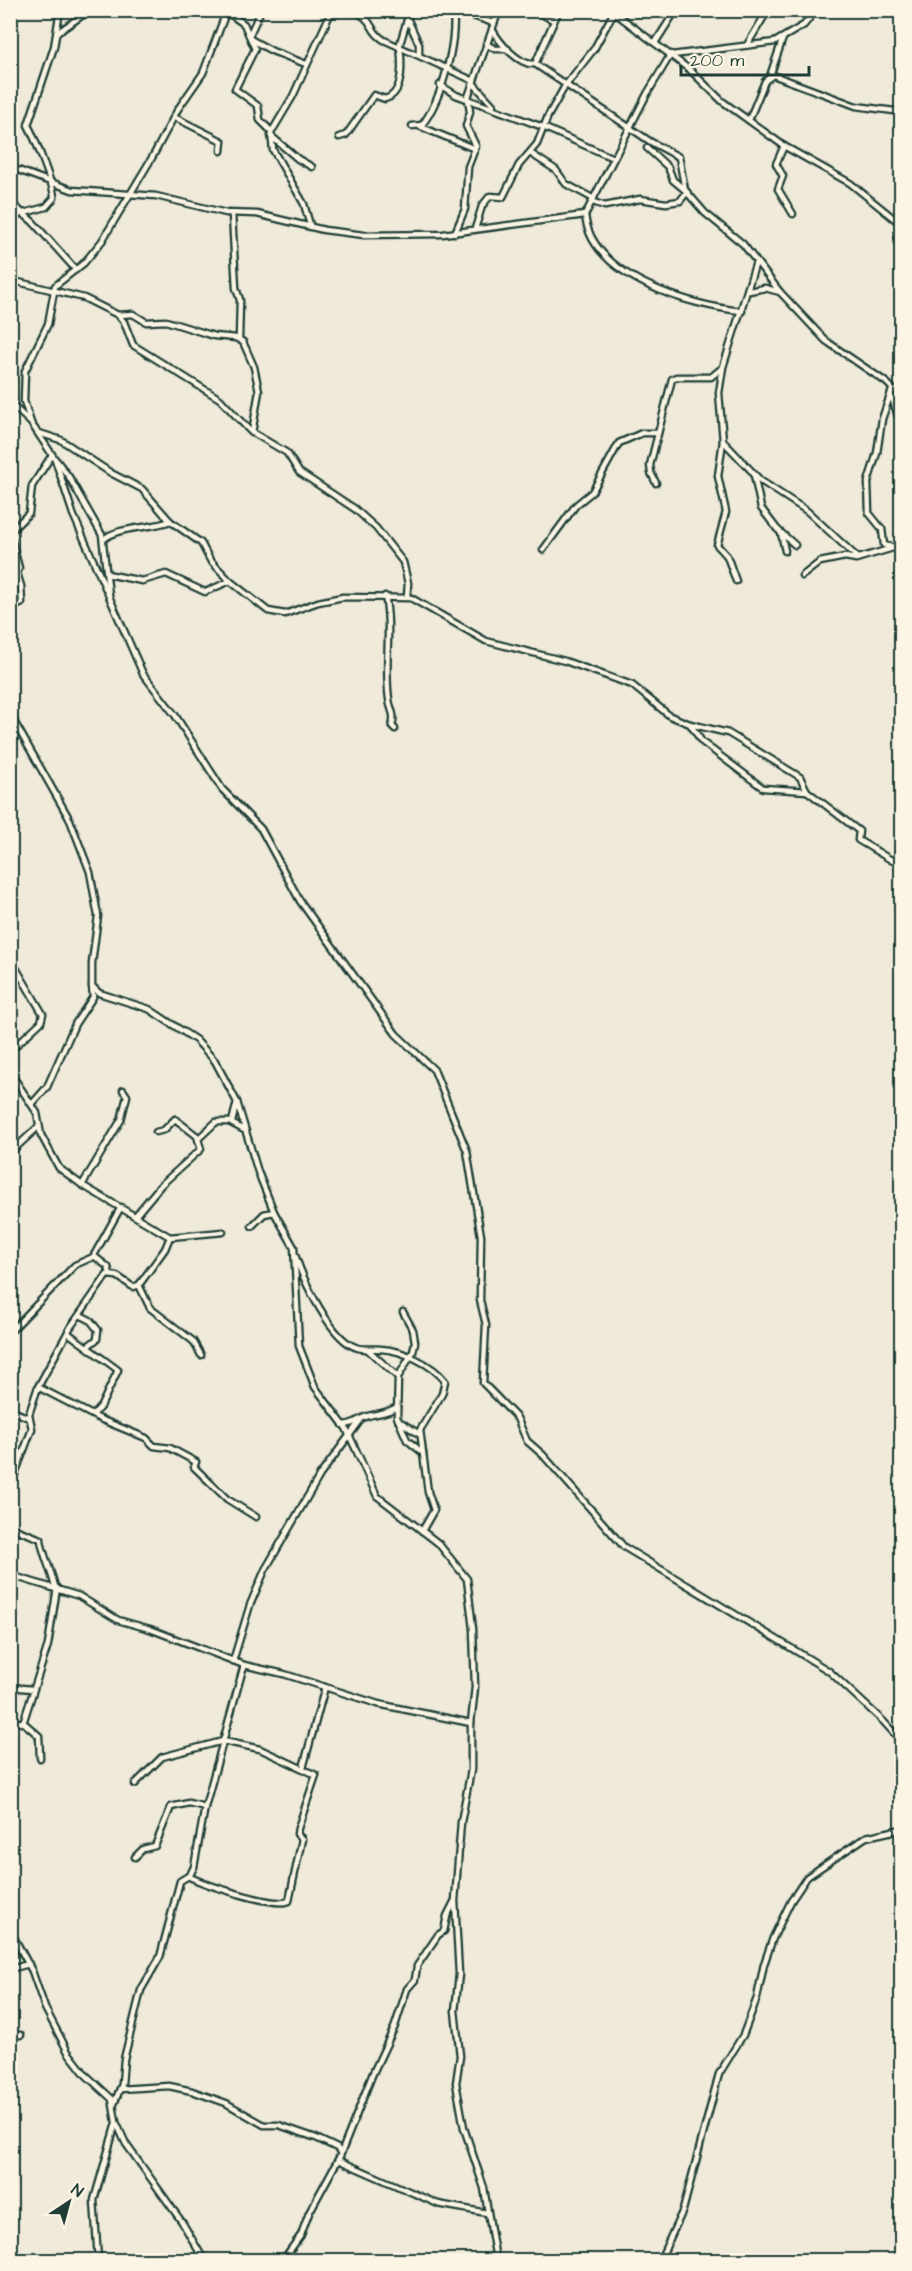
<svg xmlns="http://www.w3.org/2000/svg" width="912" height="2271" font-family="'Architects Daughter',sans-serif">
<rect width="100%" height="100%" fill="#efeada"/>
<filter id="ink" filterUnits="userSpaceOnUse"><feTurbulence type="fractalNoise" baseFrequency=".0167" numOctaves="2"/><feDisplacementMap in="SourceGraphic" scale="12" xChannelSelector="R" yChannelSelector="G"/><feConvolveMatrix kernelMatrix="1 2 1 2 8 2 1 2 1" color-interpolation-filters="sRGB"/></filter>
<g filter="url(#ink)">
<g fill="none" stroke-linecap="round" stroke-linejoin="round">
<defs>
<g id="minor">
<path d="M227 10 203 73 178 109 153 156 102 241 84 263 55 286 48 324 25 371 24 401 31 423 55 459 73 514 143 674 175 715 222 789 261 829 300 901 396 1034 434 1070 467 1151 481 1236 480 1300 486 1325 483 1383 517 1418 527 1441 543 1455 624 1547 829 1671 883 1721 902 1742"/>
<path d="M352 10C377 21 367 30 384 40L474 81"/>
<path d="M456 10 493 23"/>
<path d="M534 10 553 20"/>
<path d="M559 10 535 64 651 142 679 157 685 190 705 213 743 244 780 292 826 341 886 382 902 398"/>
<path d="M611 10 690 70 722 101 784 146 850 183 902 225"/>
<path d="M227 12 244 24 255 49 235 89 258 106 260 120 271 131"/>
<path d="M407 18 419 44V55"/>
<path d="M492 29C499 42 519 66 535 64"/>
<path d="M57 33 90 10"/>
<path d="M250 34 261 10"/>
<path d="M252 40 272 51 306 64"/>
<path d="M655 43 676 10"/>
<path d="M486 44 495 49H508"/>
<path d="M747 45 768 10"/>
<path d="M399 47 410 10"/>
<path d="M671 54 647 94 585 215C591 277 691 306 742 311"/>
<path d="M672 55 775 42 804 25 816 10"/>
<path d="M770 76 783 38"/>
<path d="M473 83 493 105"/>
<path d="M440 85 456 95 543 127 613 158"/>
<path d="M468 97 499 10"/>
<path d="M174 117 222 141 221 151"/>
<path d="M749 120 765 81 773 75 856 106 902 112"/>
<path d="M412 126 422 125C442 99 457 43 453 10"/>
<path d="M419 126 475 149"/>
<path d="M271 136 298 159 312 167"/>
<path d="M339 137 346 135 374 95 385 99C404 94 402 63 400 47"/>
<path d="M784 146 776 164 783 176 778 189 793 214"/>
<path d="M647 148 668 167 673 180 685 190"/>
<path d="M530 153 556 170 566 184 594 199"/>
<path d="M10 167 72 190 156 196 226 213 257 214 324 230 364 235 443 234 585 215"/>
<path d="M10 202 33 222 76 270"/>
<path d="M593 202 605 206 640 199 666 203 680 201 687 192"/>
<path d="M232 214 236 288 240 300 239 339"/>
<path d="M10 217 46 207 54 198C55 189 34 136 28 125L54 47 60 10"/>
<path d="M310 225 304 204 273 150 271 133 293 96 332 10"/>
<path d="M475 229 482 206 490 196 503 197 519 165 537 144 548 116 565 86 594 49 615 10"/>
<path d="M455 233 465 209 468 167 476 146 466 126 470 112 468 98"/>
<path d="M756 262 723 367 719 393 723 441 761 481 807 511 858 558"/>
<path d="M10 280 84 298 118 315 124 322 133 345 220 399 250 431 287 453 299 472 355 509 376 528 403 562 408 583 407 597"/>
<path d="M749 291 765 288 780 292"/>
<path d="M118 315 133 314 146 322 166 321 214 336 236 338 243 342 254 367 259 391 252 433"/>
<path d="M892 390 882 419 877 453 868 482 869 513 882 529 884 545 902 550"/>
<path d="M891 394 902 429"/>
<path d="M10 403 30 422"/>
<path d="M39 433 61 440 111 473 142 489 170 521 201 543 210 560 230 581 268 611 285 614 318 602 343 597 411 598 486 641 565 661 632 685 670 716 690 724 728 733 800 777 807 791 859 831 858 840 893 861 902 852"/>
<path d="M723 441 718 476 726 512 717 545 727 556 736 581"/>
<path d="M57 461 69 477 102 535 109 595"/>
<path d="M754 475 761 508 777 529 795 545"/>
<path d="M656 483 651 473 650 465 672 379 676 377H711L721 369"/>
<path d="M10 532 29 513 32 486 52 455"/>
<path d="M781 533 785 551"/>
<path d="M10 534 19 568 17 573 10 575"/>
<path d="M103 540C117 526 152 529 170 521"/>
<path d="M543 550 576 505 592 492 619 443 642 433H658"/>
<path d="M107 574 142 581 166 574 205 592 230 581"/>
<path d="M802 576 820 562 845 557 856 559 893 548"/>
<path d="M385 596C392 630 384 664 389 699 390 710 396 714 392 726L395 729"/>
<path d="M10 609 22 603 21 586 17 573"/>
<path d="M10 701 15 723 70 820 90 872 98 916 92 963V986L99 993 149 1009 196 1040 215 1061 237 1102 232 1122H216L199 1138"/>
<path d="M690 724 702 742 763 788 807 791"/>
<path d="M10 827V834"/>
<path d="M10 958 43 1014 41 1022 10 1051"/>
<path d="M10 1072 37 1113 41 1135 59 1168 82 1185 170 1237 165 1249 139 1285 150 1308 193 1341 201 1355"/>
<path d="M237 1102 258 1172 274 1212"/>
<path d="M32 1104 47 1087 75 1024 93 997 92 986"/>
<path d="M231 1123 246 1131"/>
<path d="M10 1153 38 1127"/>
<path d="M82 1185 121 1120 127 1096 123 1090"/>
<path d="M136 1215 161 1185 201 1149 197 1136 175 1119 164 1130 156 1132"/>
<path d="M252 1226 264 1214 274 1212 294 1247 299 1346 315 1387 346 1428 377 1496 438 1543 467 1579 473 1629 475 1687 471 1723V1770L461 1822 455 1901 459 1974 455 2011 460 2056 456 2083 464 2128 484 2188 496 2260"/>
<path d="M170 1237 223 1232"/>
<path d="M295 1255C303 1279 331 1341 358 1348 365 1350 373 1348 381 1349 402 1350 432 1364 445 1381L442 1394 420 1430 428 1492 434 1510 422 1531"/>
<path d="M94 1256 108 1267 110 1274"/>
<path d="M403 1312 413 1330 415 1342 413 1352 398 1377 397 1417 407 1440 423 1453"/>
<path d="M80 1315 90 1320 98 1330 97 1339 88 1346"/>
<path d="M10 1332 75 1265 93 1257 121 1207"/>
<path d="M68 1333 118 1370 101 1406 93 1415"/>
<path d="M367 1349 398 1377"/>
<path d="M38 1387 100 1419 146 1438 154 1446 170 1448 196 1462 194 1467 227 1499 256 1517"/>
<path d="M10 1410 29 1418"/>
<path d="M399 1421 419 1434"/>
<path d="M343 1425C354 1425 358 1419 368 1416 379 1413 387 1413 397 1407"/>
<path d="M10 1487 32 1429 29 1414 38 1387 70 1328 107 1275 117 1276 133 1287 139 1285"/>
<path d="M10 1527 41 1539C41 1549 52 1573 55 1587"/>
<path d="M10 1575 79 1596 118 1620 150 1629 244 1665 284 1674 378 1704 471 1723"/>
<path d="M233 1661 250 1605 265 1570 320 1475 360 1421"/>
<path d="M10 1687 32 1689"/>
<path d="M10 1720 21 1723 24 1720 48 1645 57 1588"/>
<path d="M23 1722 39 1736 40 1758"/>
<path d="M303 1768 325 1687"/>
<path d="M135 1784 162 1757 223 1741 260 1749 316 1775 298 1828 297 1834 302 1839 289 1901C276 1908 203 1884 188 1876"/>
<path d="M135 1857 143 1849 155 1846 171 1807 189 1803 205 1807"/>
<path d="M10 1930 32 1971 45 2008 68 2052 86 2075 112 2099 116 2122 126 2144 182 2222 204 2260"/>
<path d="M10 1969 29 1964"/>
<path d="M10 2034 21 2035"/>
<path d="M120 2089 169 2086 192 2091 226 2103 264 2125H279L316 2138 337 2148 341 2153"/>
<path d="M114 2104 122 2084 124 2059 141 1990 160 1957 180 1881 190 1875 194 1867 205 1807 244 1665"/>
<path d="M338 2160 438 2204 487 2213"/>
<path d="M98 2260 94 2200 116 2123"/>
<path d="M283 2260 301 2235 309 2213 340 2156 373 2073 395 2026 407 1989 415 1980 417 1966 438 1935 444 1931 447 1916 454 1902"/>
<path d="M660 2260 683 2210 719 2074 743 2035 757 1998 764 1964 773 1938 791 1901 807 1877 866 1837 902 1829"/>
</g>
</defs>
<use href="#minor" stroke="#1f3d34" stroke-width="9"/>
<use href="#minor" stroke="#fcf5e5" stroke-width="4.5"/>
</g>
</g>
<rect width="912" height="2271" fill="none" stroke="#fcf5e5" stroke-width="36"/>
<rect x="18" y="18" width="876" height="2235" fill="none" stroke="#1f3d34" stroke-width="2" filter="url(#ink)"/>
<g transform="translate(69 2202) rotate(36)" stroke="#fcf5e5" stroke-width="4.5" paint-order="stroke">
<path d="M0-4.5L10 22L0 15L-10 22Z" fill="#1f3d34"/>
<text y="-9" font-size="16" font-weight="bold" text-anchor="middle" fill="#1f3d34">N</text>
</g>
<path d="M681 66v9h128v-9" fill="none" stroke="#1f3d34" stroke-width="3"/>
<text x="690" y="66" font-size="18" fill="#1f3d34" stroke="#fcf5e5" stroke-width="4.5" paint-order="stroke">200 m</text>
</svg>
